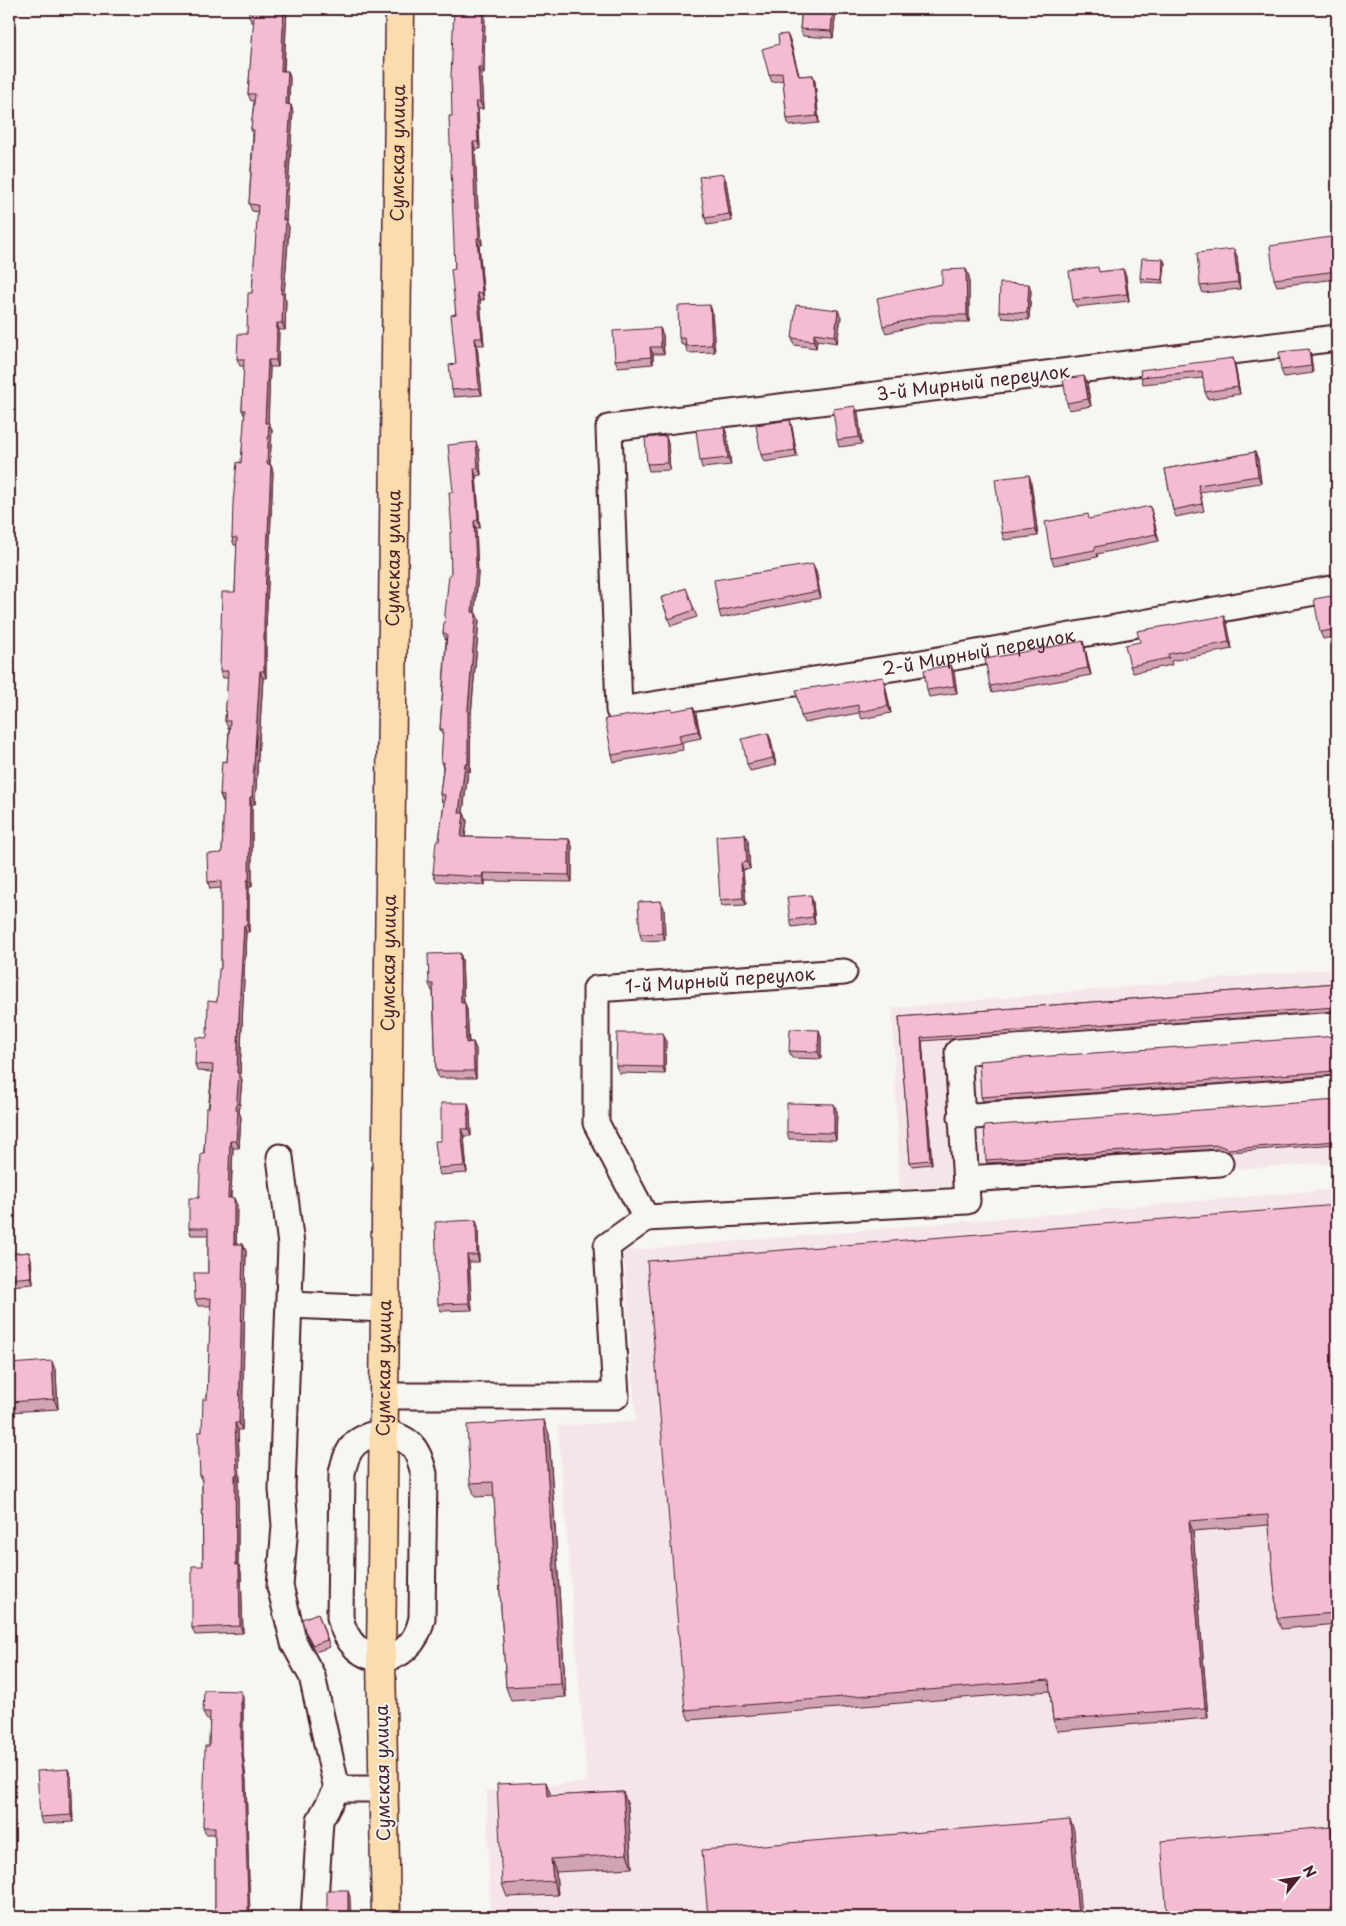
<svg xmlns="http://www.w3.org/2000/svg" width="1346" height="1926" font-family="'Playpen Sans',sans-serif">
<rect width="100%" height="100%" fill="#f6f6f2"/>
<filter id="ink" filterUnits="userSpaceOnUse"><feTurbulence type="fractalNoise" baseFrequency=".02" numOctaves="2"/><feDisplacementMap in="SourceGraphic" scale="10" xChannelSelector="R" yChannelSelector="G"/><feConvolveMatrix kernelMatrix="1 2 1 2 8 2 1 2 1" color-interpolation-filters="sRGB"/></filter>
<g filter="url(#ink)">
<g fill="#f5e5e9">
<path d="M1337 968V1163L900 1189 892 1008Z"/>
<path d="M1337 1189V1917H490L487 1791 587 1782 558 1426 636 1421 623 1251Z"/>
</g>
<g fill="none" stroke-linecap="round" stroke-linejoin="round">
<defs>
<g id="minor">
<path id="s1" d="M1337 338 609 428 619 710 905 666 1337 588"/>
<path d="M961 1117 1337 1089"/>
<path d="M280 1157 291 1245 282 1489 285 1526 280 1586 294 1643 312 1676 337 1789 320 1820 314 1917"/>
<path d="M966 1179 1220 1163"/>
<path d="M646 1218 967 1201 958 1052 1337 1025"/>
<path d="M289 1305 385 1309"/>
<path id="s2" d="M384 1396H616L607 1246 646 1218 596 1123V989L844 972"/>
<path d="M383 1432C410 1438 418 1447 424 1474L422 1618C411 1672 351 1671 340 1617L342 1473C347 1447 356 1437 383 1432Z"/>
<path d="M337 1789H383"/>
</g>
<g id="major">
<path id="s3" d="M386 1917 381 1658 400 9"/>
</g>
</defs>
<use href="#minor" stroke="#4a1f2b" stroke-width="29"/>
<use href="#major" stroke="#4a1f2b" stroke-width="31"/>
<use href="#minor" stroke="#f6f6f2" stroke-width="25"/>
<use href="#major" stroke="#fcdcac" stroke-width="28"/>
</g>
<g fill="#d2a2b5" stroke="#4a1f2b">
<path d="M287 9 284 71H288L290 78 289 105H291L293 112 286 220 289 227 284 295 286 301 285 330H279L278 367H270L268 423H269L272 430 270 464 271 465 273 472 266 629V678H263L255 804H252V887H249V932H246L243 1000 240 1074 242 1080 239 1112 241 1117 239 1148H233L231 1198 237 1205 236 1244H243L246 1251 242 1430H238L240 1482H238V1565L241 1572 243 1633 195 1635 192 1628 203 1566 202 1482 200 1476 202 1432 207 1399 211 1306H198L195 1299 208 1273V1235H191L189 1228 199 1198 212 1072 197 1071 195 1064 207 1038 217 1002 221 969V888L210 889 208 882 222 853 224 802H223L220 795 227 762 229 728H228L225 721 228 678H223L220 671 235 592 237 545H234L232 538 241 463 245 417 242 410 244 366H240L237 359 247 334 252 293 258 212 252 211 249 204 253 136 251 129 254 101H251L248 94 254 22H251L249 15Z"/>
<path d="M485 9 484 74H481L483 109H478L480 149H475L478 209 480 215 482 245H479L484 300H480L484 345H477L482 395 454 397 452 390 456 364 455 269 452 116Z"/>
<path d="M802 9H835L836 10 833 38 803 36 800 29Z"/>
<path d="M1337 9V18H1333L1331 11Z"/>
<path d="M790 40 799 76 813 75 815 82 819 123 789 126 787 119 783 80 772 82 769 75Z"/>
<path d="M723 174 726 181 732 221 707 225 705 218Z"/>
<path d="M1337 236V279L1277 286 1274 279Z"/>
<path d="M1237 256 1240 289 1203 293 1200 286Z"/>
<path d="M1163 259 1165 263 1163 283 1142 282 1140 278Z"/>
<path d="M1123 269 1126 276 1129 301 1076 307 1073 300 1100 272Z"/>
<path d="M969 276V322H933L886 333 883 326 942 284Z"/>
<path d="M1031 291 1029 320 1002 318 999 311Z"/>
<path d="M710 305 712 312 715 352 688 353 685 345H682L679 338Z"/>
<path d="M841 317 837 343 817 340 816 348 794 345 792 338Z"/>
<path d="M660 328 663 335 664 354H653V364L618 367 615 360Z"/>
<path d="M1309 349 1311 356 1313 373 1284 377 1281 370Z"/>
<path d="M1233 358 1235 365 1240 394 1208 399 1205 392 1203 378 1143 384 1141 377Z"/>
<path d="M1084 376 1087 383 1091 406 1069 410 1067 403Z"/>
<path d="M855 406 858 413 862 444 839 447 837 440Z"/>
<path d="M724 427 727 434 731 465 702 468 700 461Z"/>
<path d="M792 427 797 457 764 462 761 455Z"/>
<path d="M668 443 670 470 649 471 647 464Z"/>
<path d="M479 450 481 475 476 476 480 528H476L478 574 475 613 479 620 471 715 470 772 468 771 463 813H464L467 821 465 837 569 839 572 846V882L485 881V885L436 881 433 874 439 841 444 802H442L440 794 443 768 441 762 443 736 440 729 446 641 443 633 451 575 453 492Z"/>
<path d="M1255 452 1258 459 1261 483 1200 492 1204 511 1176 517 1173 510 1165 469Z"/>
<path d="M1029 475 1031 482 1038 536 1004 540 1002 533Z"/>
<path d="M1152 513 1159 541 1097 554 1098 557 1054 565 1051 558 1090 519Z"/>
<path d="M816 571 821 598 721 618 719 611Z"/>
<path d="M686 588 697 617 671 626 661 598Z"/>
<path d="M1337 595V636L1323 639 1320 632Z"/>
<path d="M1227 623 1232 649 1171 661 1172 665 1133 673 1130 666Z"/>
<path d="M1085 648 1091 675 992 693 990 686Z"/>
<path d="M954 672 957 693 929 697 927 690Z"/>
<path d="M885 684 891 713 862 719 859 713 804 723 801 716Z"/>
<path d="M693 707 696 714 701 738 682 742 683 750 614 762 612 755Z"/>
<path d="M768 733 771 740 776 765 750 771 747 764Z"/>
<path d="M745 834 748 841 750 869 743 870 746 905 722 906 720 900Z"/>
<path d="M813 902 815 924 792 927 790 920Z"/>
<path d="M664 908 665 940 642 941 640 934Z"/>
<path d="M460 953 462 960 464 1003H465L467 1010 469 1042H473L476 1049V1078H439L436 1071 433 991H432L429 984Z"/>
<path d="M1337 983V1011L922 1041 932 1164 912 1166 910 1162 899 1017Z"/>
<path d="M819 1030 821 1037V1059L792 1058 789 1051Z"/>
<path d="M1337 1036V1075L983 1101 981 1097Z"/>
<path d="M666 1040 665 1074 619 1073 616 1066Z"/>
<path d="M1337 1100V1144L1229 1152 1219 1149 987 1163 986 1160Z"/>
<path d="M470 1110 471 1136H464L467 1173 440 1175 438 1168 441 1141Z"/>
<path d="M837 1111 836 1140 789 1139 787 1132Z"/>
<path d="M1337 1205V1624L1281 1629 1277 1618 1269 1525 1193 1531 1208 1718 1057 1731 1053 1720 1050 1691 689 1720 685 1710Z"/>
<path d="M478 1227 479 1262H469L472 1310 441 1311 438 1304Z"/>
<path d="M29 1252 31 1259 33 1284 10 1286 9 1283V1254Z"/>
<path d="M9 1364 56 1372 58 1409 9 1412Z"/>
<path d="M549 1434 566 1697 511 1701 506 1687 494 1496 475 1497 470 1483Z"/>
<path d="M318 1613 330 1647 315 1652 308 1638 305 1631Z"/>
<path d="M241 1691 243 1698V1753L246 1781 250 1917H215V1834H206L203 1827 209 1746 210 1719H206L203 1712Z"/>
<path d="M71 1776 73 1822 42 1824 40 1817Z"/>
<path d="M623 1792 628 1806 632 1868 556 1872 558 1895 507 1897 502 1884 551 1796Z"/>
<path d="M1331 1827 1335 1838 1337 1917H1168L1167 1916Z"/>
</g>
<g fill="#ab8494" stroke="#4a1f2b">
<path d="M284 9H287L283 78 281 71Z"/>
<path d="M483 9H485V10L484 74 481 67Z"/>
<path d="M833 9H835L836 10 833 38 831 31Z"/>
<path d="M787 34 790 40 801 83Z"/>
<path d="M478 67 481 74 483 109 480 102Z"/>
<path d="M288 71 290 78 288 111 286 104Z"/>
<path d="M813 75 815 82 819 123 817 116Z"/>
<path d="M476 102 478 109 480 149 478 142Z"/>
<path d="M291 105 293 112 286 220 289 227 284 295 286 301 285 330 282 323 281 294 283 220Z"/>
<path d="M473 142 475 149 478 209 480 215 482 245 479 238 475 209Z"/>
<path d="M723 174 726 181 732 221 729 214Z"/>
<path d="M477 238 479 245 484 300 482 293Z"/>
<path d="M1234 249 1237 256 1240 289 1238 282Z"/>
<path d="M1163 259 1165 263 1163 283 1162 280Z"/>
<path d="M966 269 969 276V322L967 315Z"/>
<path d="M1123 269 1126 276 1129 301 1127 294Z"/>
<path d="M1029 284 1031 291 1029 320 1027 313Z"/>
<path d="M477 293 480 300 484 345 482 338Z"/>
<path d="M710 305 712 312 715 352 712 345Z"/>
<path d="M838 310 841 317 837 343 835 336Z"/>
<path d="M277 323 279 330 278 367 276 360Z"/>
<path d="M660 328 663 335 664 354 661 347Z"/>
<path d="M814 333 817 340 816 348 814 341Z"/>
<path d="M475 338 477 345 482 395 479 388Z"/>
<path d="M650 347 653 354V364L651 357Z"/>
<path d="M1309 349 1311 356 1313 373 1311 366Z"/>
<path d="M1233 358 1235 365 1240 394 1238 387Z"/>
<path d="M268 360 270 367 268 430 265 423Z"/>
<path d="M1084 376 1087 383 1091 406 1088 399Z"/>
<path d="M855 406 858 413 862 444 859 437Z"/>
<path d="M790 420 792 427 797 457 795 450Z"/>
<path d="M269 423 272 430 269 471 267 464Z"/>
<path d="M724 427 727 434 731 465 728 458Z"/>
<path d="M666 436 668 443 670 470 667 463Z"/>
<path d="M476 442 479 450 481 475 478 468Z"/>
<path d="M1255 452 1258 459 1261 483 1258 476Z"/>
<path d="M271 465 273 472 266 629V678L264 671V622Z"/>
<path d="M474 468 476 476 480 528 478 520Z"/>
<path d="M1029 475 1031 482 1038 536 1035 529Z"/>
<path d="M1150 506 1152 513 1159 541 1156 534Z"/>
<path d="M474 521 476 528 478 574 474 620 472 612Z"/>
<path d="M813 564 816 571 821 598 818 591Z"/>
<path d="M476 613 479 620 471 715 470 772 468 764V708Z"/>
<path d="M1224 616 1227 623 1232 649 1229 642Z"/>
<path d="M1083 641 1085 648 1091 675 1088 668Z"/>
<path d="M951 665 954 672 957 693 954 686Z"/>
<path d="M260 671 263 678 255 804 252 797Z"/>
<path d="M883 677 885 684 891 713 888 706Z"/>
<path d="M693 707 696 714 701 738 698 731Z"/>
<path d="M768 733 771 740 776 765 773 758Z"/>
<path d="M465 764 468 771 462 820 459 813Z"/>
<path d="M250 797 252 804V887L249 880Z"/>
<path d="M464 813 467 821 464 844 461 837Z"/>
<path d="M745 834 748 841 750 869 747 862Z"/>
<path d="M569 839 572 846V882L569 875Z"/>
<path d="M741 863 743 870 746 905 743 898Z"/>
<path d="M483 873 485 881V885L482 877Z"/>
<path d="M247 880 249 887V932L247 925Z"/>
<path d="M811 895 813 902 815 924 813 917Z"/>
<path d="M661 901 664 908 665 940 662 933Z"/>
<path d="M244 925 246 932 240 1074 242 1080 239 1112 241 1117 239 1148 236 1141V1110L240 993Z"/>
<path d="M460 953 462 960 464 1010 461 1003Z"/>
<path d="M465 1003 467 1010 469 1049 466 1043Z"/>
<path d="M819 1030 821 1037V1059L818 1052Z"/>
<path d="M663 1033 666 1040 665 1074 663 1067Z"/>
<path d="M921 1038 922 1041 932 1164 930 1160Z"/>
<path d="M473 1042 476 1049V1078L474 1071Z"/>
<path d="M468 1103 470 1110 471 1136 468 1129Z"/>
<path d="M834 1104 837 1111 836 1140 834 1133Z"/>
<path d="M461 1129 464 1136 467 1173 465 1166Z"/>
<path d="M230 1141 233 1148 230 1205 228 1198Z"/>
<path d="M234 1198 237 1205 236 1251 234 1244Z"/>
<path d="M476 1220 478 1227 479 1262 477 1255Z"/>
<path d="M243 1244 246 1251 242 1430 239 1423Z"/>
<path d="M29 1252 31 1259 33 1284 31 1277Z"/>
<path d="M467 1255 469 1262 472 1310 469 1303Z"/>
<path d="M52 1361 56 1372 58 1409 54 1399Z"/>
<path d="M544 1420 549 1434 566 1697 561 1684Z"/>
<path d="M235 1423 238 1430 240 1482 237 1475Z"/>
<path d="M235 1475 238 1482V1572L236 1565Z"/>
<path d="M1189 1521 1193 1531 1208 1718 1205 1708Z"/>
<path d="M239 1565 241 1572 243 1633 240 1626Z"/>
<path d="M1335 1602 1337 1610V1619L1335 1613Z"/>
<path d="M241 1691 243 1698V1753L246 1781 250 1917H248L241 1746Z"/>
<path d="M68 1769 71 1776 73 1822 71 1815Z"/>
<path d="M546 1782 551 1795 552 1810 547 1796Z"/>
<path d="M623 1792 628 1806 632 1868 627 1854Z"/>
<path d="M1070 1820 1074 1830 1081 1917H1078Z"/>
<path d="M1331 1827 1335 1838 1337 1864V1899Z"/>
<path d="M551 1859 556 1872 558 1895 553 1881Z"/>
<path d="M348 1890 350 1897 351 1917H348Z"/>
</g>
<g fill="#f4bcd3" stroke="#4a1f2b">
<path d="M249 9H284L281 71H288L286 104 291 105 283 220H286L281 294H283L282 323H277L276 360H268L265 423H269L267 464 271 465 264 622V671H260L252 797H250L249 880H247V925H244L240 993 237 1073H239L236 1110H238L236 1141H230L228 1198H234V1244H243L239 1423H235L237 1475H235L236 1565H239L240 1626 192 1628V1566H203L202 1476H200L198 1432H202L203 1399H207L211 1298 195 1299 194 1273H208V1228H189V1198H199L201 1153H204L206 1108H209L213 1065 195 1064 196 1037 207 1038 208 1001 217 1002 219 969H221V881L208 882 207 854 222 853 224 796 220 795 222 761 227 762 230 721H225L228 671H220L222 592H235L237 538H232L233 503 237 462 241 463 245 410H242L244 359H237L238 334H247L248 293H252L258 205 249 204 254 130 251 129 255 94H248L254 16 249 15Z"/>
<path d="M454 9H483L481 67H478L480 102H476L478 142H473L475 209H477L479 238H477L482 293H477L482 338H475L479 388 452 390 449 365 456 364 451 315 456 314 451 270 455 269 449 116H452L451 76Z"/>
<path d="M802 9H833L831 31 800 29Z"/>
<rect x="1331" y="9" width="6" height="2"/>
<path d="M787 34 799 76 813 75 817 116 787 119 782 72 769 75 762 49 779 44 778 35Z"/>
<path d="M723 174 729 214 705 218 699 177Z"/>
<path d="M1337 236V271L1274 279 1270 246Z"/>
<path d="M1234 249 1238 282 1200 286 1197 253Z"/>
<path d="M1142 258 1163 259 1162 280 1140 278Z"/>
<path d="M1098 267 1099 272 1123 269 1127 294 1073 300 1069 271Z"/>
<path d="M966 269 967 315H931L883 326 877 298 942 284V270Z"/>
<path d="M1000 283 1029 284 1027 313 999 311Z"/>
<path d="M710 305 712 345 686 346 685 338H679L678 306Z"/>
<path d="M796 305 838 310 835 336 814 333V341L792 338Z"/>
<path d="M660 328 661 347H650L651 357 615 360 613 331Z"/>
<path d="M1309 349 1311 366 1281 370 1279 352Z"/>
<path d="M1233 358 1238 387 1205 392 1202 371 1141 377 1140 370Z"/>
<path d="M1084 376 1088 399 1067 403 1063 379Z"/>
<path d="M855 406 859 437 837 440 833 409Z"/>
<path d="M790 420 795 450 761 455 756 425Z"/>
<path d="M724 427 728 458 700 461 696 430Z"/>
<path d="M666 436 667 463 647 464 645 438Z"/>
<path d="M476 442 478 468H474L478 520 474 521 476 567 472 612 476 613 468 708V764H465L459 813H464L461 837 569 839V875L483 873 482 877 433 874 436 841H439L445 795 440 794 444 762H441L443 729H440L447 634 443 633 449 575H451L450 532H452L449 492H453L448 445Z"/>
<path d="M1255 452 1258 476 1198 485 1202 504 1173 510 1165 469Z"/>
<path d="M1029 475 1035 529 1002 533 995 479Z"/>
<path d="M1150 506 1156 534 1095 547V550L1051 558 1045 522 1088 514 1089 519Z"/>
<path d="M813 564 818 591 719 611 714 580Z"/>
<path d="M686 588 694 610 669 619 661 598Z"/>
<path d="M1337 595V629L1320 632 1314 599Z"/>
<path d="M1224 616 1229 642 1168 654 1169 658 1130 666 1125 645 1140 642 1137 631Z"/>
<path d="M1083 641 1088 668 990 686 985 659Z"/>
<path d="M951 665 954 686 927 690 924 670Z"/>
<path d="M883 677 888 706 859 712 858 705 801 716 796 690Z"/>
<path d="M693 707 698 731 679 735 681 743 612 755 605 719 672 709V711Z"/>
<path d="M768 733 773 758 747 764 742 739Z"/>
<path d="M745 834 747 862 741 863 743 898 720 900 716 836Z"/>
<path d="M811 895 813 917 790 920 787 897Z"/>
<path d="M661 901 662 933 640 934 638 902Z"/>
<path d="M460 953 461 1003H465L466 1043 473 1042 474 1071H436L433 984H429L428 954Z"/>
<path d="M1337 983V1008L1335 1007 921 1038 930 1160 910 1162 899 1017Z"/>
<path d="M790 1029 819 1030 818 1052 789 1051Z"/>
<path d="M617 1033H663V1067L616 1066Z"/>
<path d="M1337 1036V1072L1335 1071 981 1097 979 1061Z"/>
<path d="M1337 1100V1141L1228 1149 1218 1145 986 1160 984 1126Z"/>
<path d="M441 1103H468V1129H461L465 1166 438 1168 435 1141H441Z"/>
<path d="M787 1103 834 1104V1133L787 1132Z"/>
<path d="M1337 1205V1602H1335V1613L1277 1618 1268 1515 1189 1521 1205 1708 1053 1720 1049 1680 685 1710 647 1261Z"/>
<path d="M476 1220 477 1255H467L469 1303 438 1304 435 1222Z"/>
<path d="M29 1252 31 1277 9 1279V1254Z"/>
<path d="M52 1361 54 1399 9 1402V1364Z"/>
<path d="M544 1420 561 1684 506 1687 493 1482 470 1483 467 1425Z"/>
<path d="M318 1613 327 1640 313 1645 305 1631 302 1619Z"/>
<path d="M204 1690 241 1691V1746L244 1774 248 1899V1917H215V1827H203L205 1746H209L210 1712H203Z"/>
<path d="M68 1769 71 1815 40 1817 37 1771Z"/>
<path d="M546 1782 547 1796 623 1792 627 1854 551 1859 553 1881 502 1884 497 1784Z"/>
<path d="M1070 1820 1078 1917H708L702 1850Z"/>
<path d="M1331 1827 1337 1899V1917H1184L1183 1914 1167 1916 1161 1841Z"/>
<rect x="327" y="1890" width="21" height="27"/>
</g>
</g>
<g text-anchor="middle" stroke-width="4" stroke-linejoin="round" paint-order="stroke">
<g font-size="18" fill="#4a1f2b" stroke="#f6f6f2">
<text dy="6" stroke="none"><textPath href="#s3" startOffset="1764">Сумская улица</textPath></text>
<text transform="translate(973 383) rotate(-7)" y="6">3-й Мирный переулок</text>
<text dy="6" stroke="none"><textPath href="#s3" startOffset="1359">Сумская улица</textPath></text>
<text dy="6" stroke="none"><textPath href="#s1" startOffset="1380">2-й Мирный переулок</textPath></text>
<text dy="6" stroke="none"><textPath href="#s3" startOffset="954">Сумская улица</textPath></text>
<text dy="6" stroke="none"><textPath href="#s2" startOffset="796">1-й Мирный переулок</textPath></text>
<text dy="6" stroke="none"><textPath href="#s3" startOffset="549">Сумская улица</textPath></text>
<text transform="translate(383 1773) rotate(-91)" y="6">Сумская улица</text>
</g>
</g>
<rect width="1346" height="1926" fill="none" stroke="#f6f6f2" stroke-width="30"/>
<rect x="15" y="15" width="1316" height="1896" fill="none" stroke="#4a1f2b" stroke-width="2" filter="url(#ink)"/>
<g transform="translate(1298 1878) rotate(60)" stroke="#f6f6f2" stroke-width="4" paint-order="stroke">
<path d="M0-4L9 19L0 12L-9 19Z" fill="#4a1f2b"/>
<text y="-8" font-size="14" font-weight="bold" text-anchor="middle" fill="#4a1f2b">N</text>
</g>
</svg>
